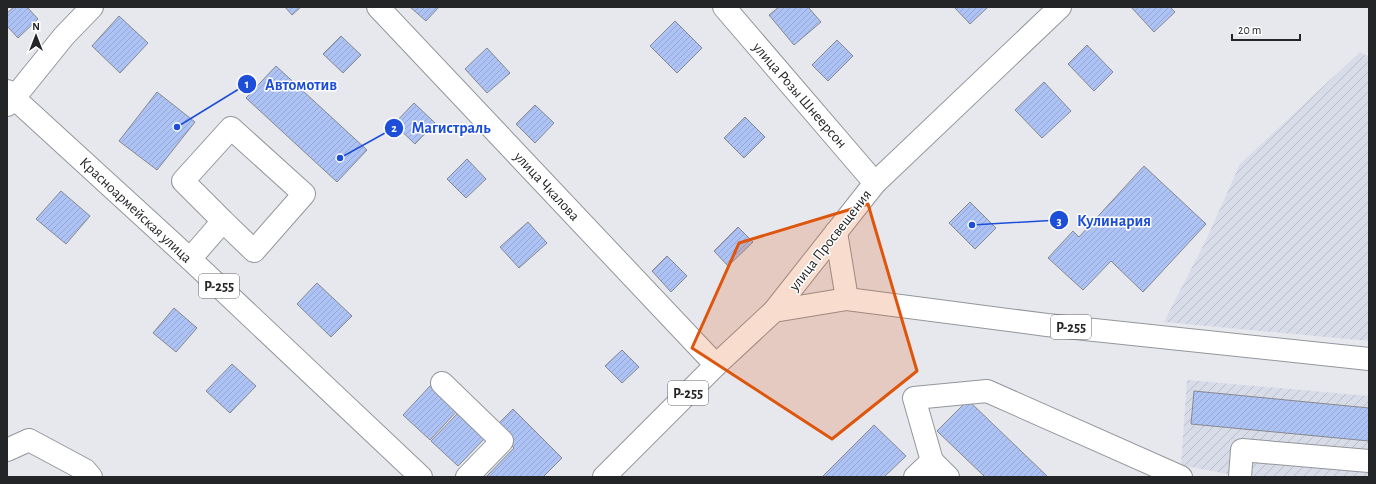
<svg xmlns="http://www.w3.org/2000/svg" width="1376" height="484" font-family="'Alegreya Sans',sans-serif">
<defs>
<pattern id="industrial-furrows" width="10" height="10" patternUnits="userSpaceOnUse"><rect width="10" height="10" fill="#d7dce8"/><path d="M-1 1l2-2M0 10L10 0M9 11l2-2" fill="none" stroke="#b8bdc7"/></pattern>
<pattern id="building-hatch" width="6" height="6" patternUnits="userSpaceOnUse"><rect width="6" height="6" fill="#aec3f5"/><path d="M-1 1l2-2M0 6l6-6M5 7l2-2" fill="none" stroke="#96a7d2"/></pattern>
</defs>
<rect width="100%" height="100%" fill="#e6e8ee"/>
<g fill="url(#industrial-furrows)">
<path d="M1360 52 1369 57V341L1164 322 1207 238 1240 164Z"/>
<path d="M1187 380 1369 396V477H1243L1181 465Z"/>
</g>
<g fill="url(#building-hatch)" stroke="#86888d">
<path d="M14 7H27L38 19 18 38 7 26V13Z"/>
<path d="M285 7H301L292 15Z"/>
<path d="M410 7H439L426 21Z"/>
<path d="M779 7H808L821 22 794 45 769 15Z"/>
<path d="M954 7H988L970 24Z"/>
<path d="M1131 7H1170L1175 12 1154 32Z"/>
<path d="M119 16 148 43 120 73 92 46Z"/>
<path d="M675 21 702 48 677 73 650 46Z"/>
<path d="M341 36 361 55 343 73 323 54Z"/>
<path d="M837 40 853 56 828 81 812 65Z"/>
<path d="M1087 45 1113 72 1094 91 1068 64Z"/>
<path d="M487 48 510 73 487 93 465 69Z"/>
<path d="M276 66 367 150 337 182 246 98Z"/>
<path d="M1044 82 1071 111 1042 138 1015 110Z"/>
<path d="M157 92 195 122 157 170 119 141Z"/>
<path d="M414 103 435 123 415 144 394 124Z"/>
<path d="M535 105 554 123 535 143 516 124Z"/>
<path d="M745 117 765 137 744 158 724 138Z"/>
<path d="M467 159 486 179 466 198 447 179Z"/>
<path d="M1144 166 1206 224 1143 292 1111 261 1083 290 1048 258 1073 231 1079 237Z"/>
<path d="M61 191 90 216 66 244 36 219Z"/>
<path d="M970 202 996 228 975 249 949 223Z"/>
<path d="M528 222 547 243 519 268 500 247Z"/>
<path d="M738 227 753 242 728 266 714 251Z"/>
<path d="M667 256 687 276 671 292 652 271Z"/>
<path d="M317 283 352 316 331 337 297 304Z"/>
<path d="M174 308 197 328 176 352 153 333Z"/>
<path d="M622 350 639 367 622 383 605 366Z"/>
<path d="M232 364 256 386 230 413 206 391Z"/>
<path d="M431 385 458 410 430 440 403 415Z"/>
<path d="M1194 391 1369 408V441L1191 424Z"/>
<path d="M968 400 1048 477H985L937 431Z"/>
<path d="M513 409 562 458 543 477H486L514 448 494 428Z"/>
<path d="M459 412 486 437 458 466 431 441Z"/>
<path d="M874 425 906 456 884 477H822Z"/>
</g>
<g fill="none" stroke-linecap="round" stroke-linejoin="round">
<defs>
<g id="minor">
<path d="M378 7 716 365"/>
<path d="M724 7 875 183"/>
<path d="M7 91 14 98 64 36 92 7"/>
<path d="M836 232 847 299"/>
<path d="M190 259 223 221 254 251 304 194 231 128 183 181 223 221"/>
<path d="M774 311 875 183 1060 7"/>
<path d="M442 383 502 441 467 477"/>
<path d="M7 450 29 440 85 470 91 477"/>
<path d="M932 461 914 398 987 391 1181 477"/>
<path d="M915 477 932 461 948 477"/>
<path d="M1240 477 1242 450 1369 461"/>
</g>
<g id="highway">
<path d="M7 105 14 98 190 259 421 477"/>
<path d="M604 477 716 365 774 311 847 299 1047 325 1369 359"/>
</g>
</defs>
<use href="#minor" stroke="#93969b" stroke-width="24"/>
<use href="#highway" stroke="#93969b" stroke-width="24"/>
<use href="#minor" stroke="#fff" stroke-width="22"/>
<use href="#highway" stroke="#fff" stroke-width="22"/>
</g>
<path fill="#de560d" fill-opacity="0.2" stroke="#de560d" stroke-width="3" stroke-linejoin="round" d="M868 204 917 371 832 439 692 348 739 243Z"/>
<g text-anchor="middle" stroke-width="3" stroke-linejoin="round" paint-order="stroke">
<g fill="#fff" stroke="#666668" stroke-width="1">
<rect x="199" y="274" width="40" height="24" rx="3"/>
<rect x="1051" y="315" width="40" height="24" rx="3"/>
<rect x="668" y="381" width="40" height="24" rx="3"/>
</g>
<g font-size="14" font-weight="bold" fill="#242527">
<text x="219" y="291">Р-255</text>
<text x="1071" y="332">Р-255</text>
<text x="688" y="398">Р-255</text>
</g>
<g font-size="15" fill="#242527" stroke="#fff">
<text transform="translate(800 95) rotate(49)" y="5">улица Розы Шнеерсон</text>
<text transform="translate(547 186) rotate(47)" y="5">улица Чкалова</text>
<text transform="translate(136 210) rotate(43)" y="5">Красноармейская улица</text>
<text transform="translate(830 240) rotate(-52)" y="5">улица Просвещения</text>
</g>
</g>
<path fill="none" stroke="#1d4ed8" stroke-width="1.5" d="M177 127L247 84M340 158L394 128M972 225L1059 220"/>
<g fill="#1d4ed8" stroke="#fff" stroke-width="1.5">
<circle cx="177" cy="127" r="4"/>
<circle cx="340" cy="158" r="4"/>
<circle cx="972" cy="225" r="4"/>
<circle cx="247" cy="84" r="10"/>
<circle cx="394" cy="128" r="10"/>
<circle cx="1059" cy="220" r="10"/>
</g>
<g font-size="12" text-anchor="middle" font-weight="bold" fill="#fff">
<text x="247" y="88">1</text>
<text x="394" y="132">2</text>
<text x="1059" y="225">3</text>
</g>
<g font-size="16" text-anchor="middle" font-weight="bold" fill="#1d4ed8" stroke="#fff" stroke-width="3" stroke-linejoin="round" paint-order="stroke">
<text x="301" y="90">Автомотив</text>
<text x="451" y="133">Магистраль</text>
<text x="1114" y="226">Кулинария</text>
</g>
<rect width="1376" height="484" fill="none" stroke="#242527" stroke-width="16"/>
<g transform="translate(36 36)" stroke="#ffffff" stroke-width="3" paint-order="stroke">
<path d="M0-3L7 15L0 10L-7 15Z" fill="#242527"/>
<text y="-6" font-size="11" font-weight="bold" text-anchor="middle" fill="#242527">N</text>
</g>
<path d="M1232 34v6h68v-6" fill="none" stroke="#242527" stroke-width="2"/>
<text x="1238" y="34" font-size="12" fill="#242527" stroke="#ffffff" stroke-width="3" paint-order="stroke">20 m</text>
</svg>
